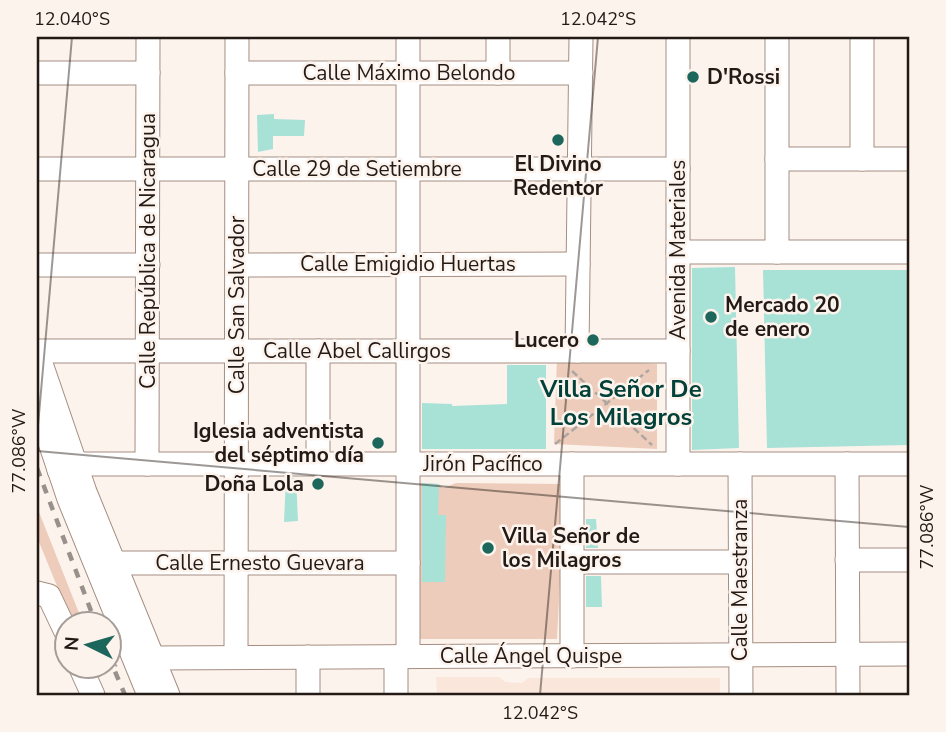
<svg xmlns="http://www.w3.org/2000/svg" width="946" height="732" font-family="'Nunito Sans',sans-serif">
<rect width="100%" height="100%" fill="#fdf3ed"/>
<path fill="#fae6db" d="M436 677H499L505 682 522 683 528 678H720V695H437Z"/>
<g fill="#edccbb">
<path d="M557 357 657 364V449L554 444Z"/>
<path d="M414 483 439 484 443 488 456 483 565 484 557 639H415Z"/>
<path d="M37 507 83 623H72L37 537Z"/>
</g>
<g fill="#a8e1d6">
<path d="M274 114V119L305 120 304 136H273V149L258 152 257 115Z"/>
<path d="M735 267 739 448 692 450V268Z"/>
<path d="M763 270H909V445L767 448Z"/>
<path d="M507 365H546V449H422V403L452 404V406L507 404Z"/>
<path d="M286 478H296L298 521 284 522Z"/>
<path d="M422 483 439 484 438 515H446L445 582H422Z"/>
<path d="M586 519H596L598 548H586Z"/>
<path d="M586 576H601L602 607H586Z"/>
</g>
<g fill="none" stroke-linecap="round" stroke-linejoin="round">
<defs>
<g id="minor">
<path d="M37 73H148"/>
<path d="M237 73H581"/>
<path d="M498 73V37"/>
<path d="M777 159H909"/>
<path d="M862 159V37"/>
<path d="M37 169H678"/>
<path d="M678 252H909"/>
<path d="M777 252V37"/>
<path d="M37 265H148"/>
<path d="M237 265 578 264"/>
<path d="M37 351H678"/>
<path d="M577 351 581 37"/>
<path d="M37 352 85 492 168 695"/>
<path d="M37 404 69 499 149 695"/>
<path d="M147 464 148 37"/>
<path d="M318 464V351"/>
<path d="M572 464V656"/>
<path d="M678 464V37"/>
<path d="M740 464 741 695"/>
<path d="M847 464 848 695"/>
<path d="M59 470 75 464H909"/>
<path d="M847 560H909"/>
<path d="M572 562H740"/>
<path d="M113 563H408"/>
<path d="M37 593 49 596 66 632"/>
<path d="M408 656V37"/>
<path d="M236 657 237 37"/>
<path d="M308 657V695"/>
<path d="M153 658 909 654"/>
<path d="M80 666 93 695"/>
<path d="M396 695V657"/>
</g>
</defs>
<use href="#minor" stroke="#a58e81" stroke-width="25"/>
<g stroke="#b0a6a1" stroke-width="2.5" stroke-dasharray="7 3.5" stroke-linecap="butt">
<path d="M572 371 652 445"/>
<path d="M555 444 649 370"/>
<path d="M106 671 117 665"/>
</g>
<use href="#minor" stroke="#fff" stroke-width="23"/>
<g stroke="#9a908b" stroke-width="4.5" stroke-dasharray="9 9" stroke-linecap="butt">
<path d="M37 468 96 624"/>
<path d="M108 655 125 695"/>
</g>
</g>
<path fill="none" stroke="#231a16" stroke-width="2" stroke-opacity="0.45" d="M37 437 72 37M37 451 909 527M540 695 598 37"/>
<g fill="#1d665b" stroke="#fdf3ed" stroke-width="2.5">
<circle cx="693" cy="77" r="7"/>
<circle cx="558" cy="140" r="7"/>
<circle cx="711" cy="317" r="7"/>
<circle cx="593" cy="340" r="7"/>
<circle cx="378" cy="443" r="7"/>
<circle cx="318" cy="484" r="7"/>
<circle cx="488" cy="548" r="7"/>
</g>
<g text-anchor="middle" stroke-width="5" stroke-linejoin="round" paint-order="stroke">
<g font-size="21" fill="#231a16" stroke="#fdf3ed">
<text x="409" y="80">Calle Máximo Belondo</text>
<text x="357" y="176">Calle 29 de Setiembre</text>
<text transform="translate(678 250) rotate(-90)" y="7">Avenida Materiales</text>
<text transform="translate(148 251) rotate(-90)" y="7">Calle República de Nicaragua</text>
<text x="408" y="271">Calle Emigidio Huertas</text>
<text transform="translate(237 305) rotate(-90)" y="7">Calle San Salvador</text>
<text x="357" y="358">Calle Abel Callirgos</text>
<text x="483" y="471">Jirón Pacífico</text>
<text x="260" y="570">Calle Ernesto Guevara</text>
<text transform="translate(740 580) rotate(-90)" y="7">Calle Maestranza</text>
<text x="531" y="663">Calle Ángel Quispe</text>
</g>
<g font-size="21" font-weight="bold" fill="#231a16" stroke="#fdf3ed" text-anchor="start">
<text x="707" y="84">D'Rossi</text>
<text x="558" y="171" text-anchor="middle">El Divino<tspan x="558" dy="24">Redentor</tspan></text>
<text x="725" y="312">Mercado 20<tspan x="725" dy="24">de enero</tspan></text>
<text x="579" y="347" text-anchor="end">Lucero</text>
<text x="364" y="438" text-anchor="end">Iglesia adventista<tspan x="364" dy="24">del séptimo día</tspan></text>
<text x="304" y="491" text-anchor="end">Doña Lola</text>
<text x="502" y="543">Villa Señor de<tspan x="502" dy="24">los Milagros</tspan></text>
</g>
<g font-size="24" font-weight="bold" fill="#014139" stroke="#fdf3ed">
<text x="621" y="397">Villa Señor De<tspan x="621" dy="28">Los Milagros</tspan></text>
</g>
</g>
<rect width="946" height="732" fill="none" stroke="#fdf3ed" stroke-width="77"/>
<g transform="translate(88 645) rotate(275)"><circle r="33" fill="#fdf3ed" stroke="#a69c97" stroke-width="2"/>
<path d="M0-5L12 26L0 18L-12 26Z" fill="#1d665b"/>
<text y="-10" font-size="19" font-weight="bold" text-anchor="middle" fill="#231a16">N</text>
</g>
<rect x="38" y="38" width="870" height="656" fill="none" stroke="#231a16" stroke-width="2.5"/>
<g font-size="18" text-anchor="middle" fill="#231a16">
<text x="72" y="25">12.040°S</text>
<text x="598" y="25">12.042°S</text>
<text transform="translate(19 451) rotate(-90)" y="6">77.086°W</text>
<text transform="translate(927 527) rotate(-90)" y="6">77.086°W</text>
<text x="540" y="719">12.042°S</text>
</g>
</svg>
